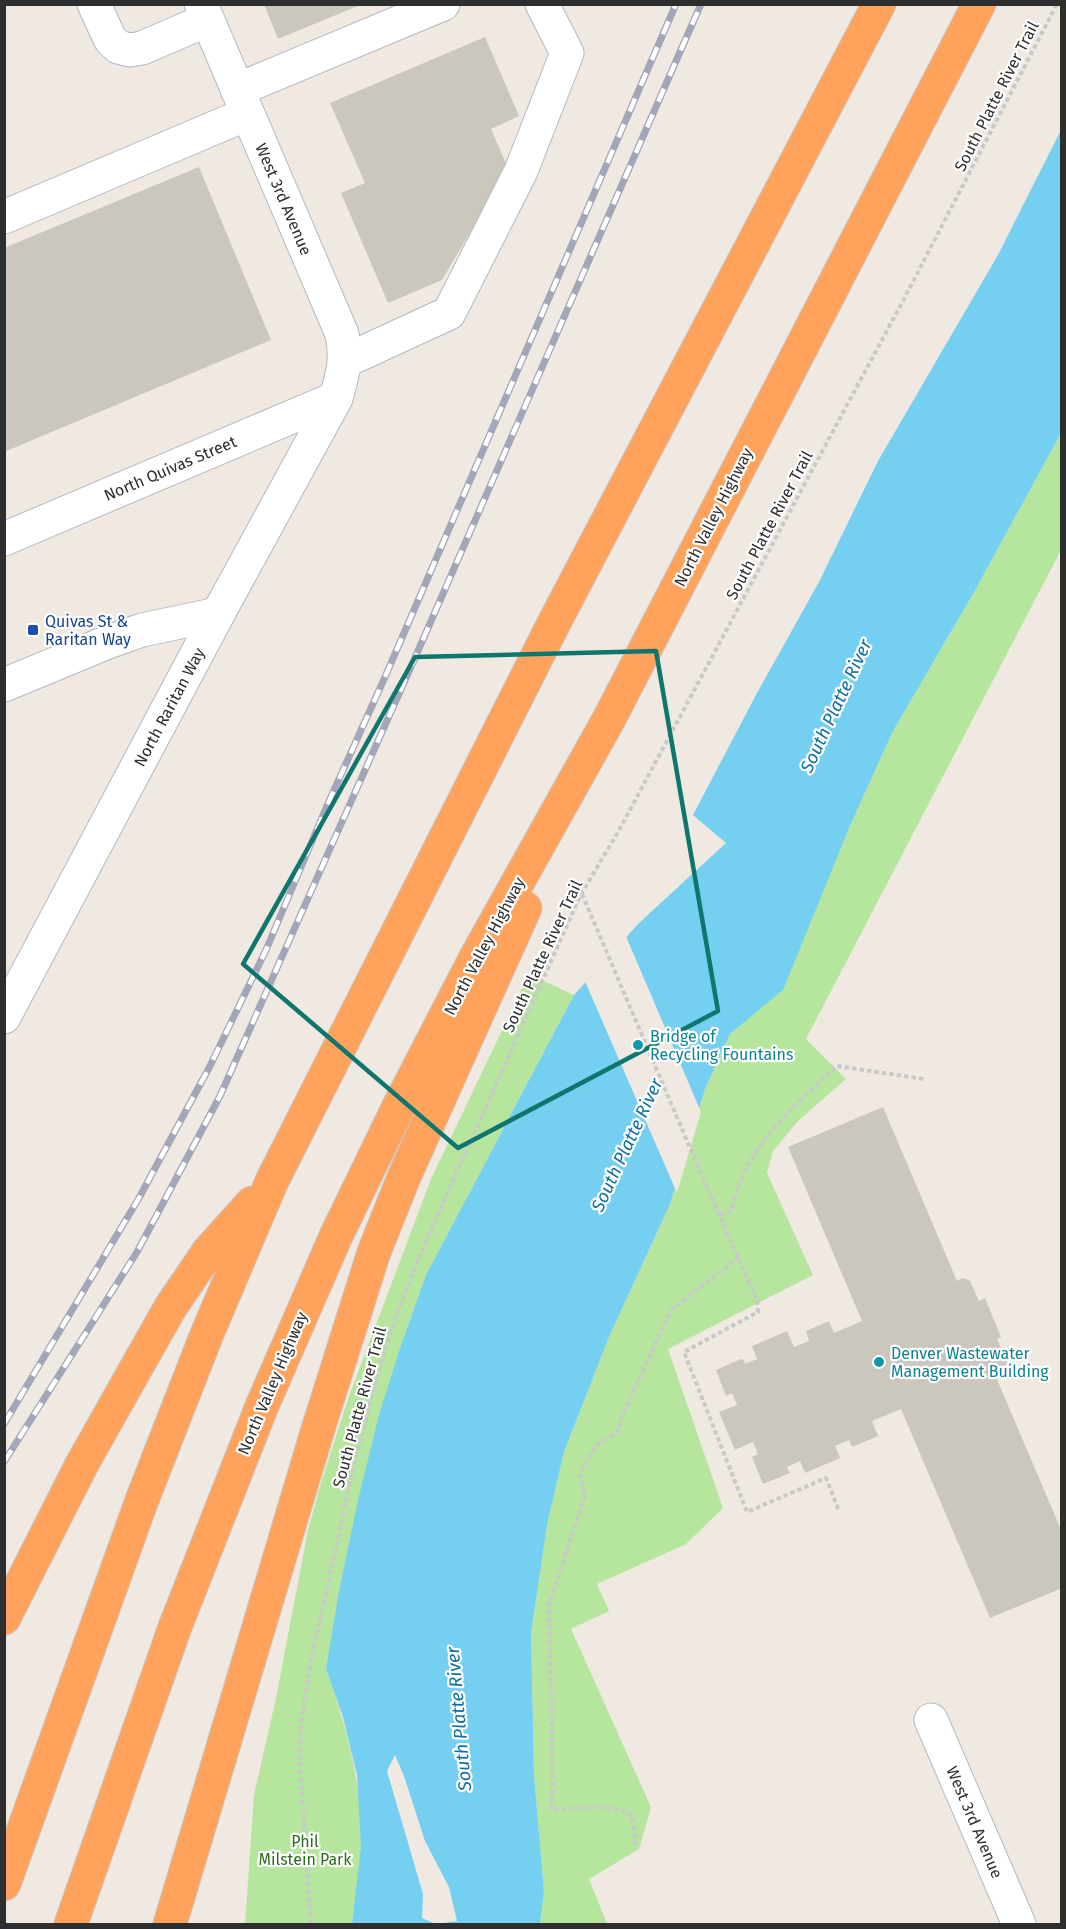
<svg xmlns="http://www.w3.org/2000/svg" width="1066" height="1929" font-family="'Fira Sans',sans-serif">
<rect width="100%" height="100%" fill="#efe9e1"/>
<g fill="#b6e59e">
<path d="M1061 433V550L806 1039 846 1079 798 1121 773 1151 767 1173 813 1275 668 1349 723 1508 686 1544 597 1584 609 1611 571 1629 651 1807 639 1849 589 1879 607 1924H540L544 1891 534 1775 531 1633 547 1525 564 1452 609 1337 670 1204 705 1089 730 1034 752 1015 849 828 893 731 973 594Z"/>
<path d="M529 974 574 995 426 1275 400 1348 326 1669C347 1727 362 1783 361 1846 361 1872 355 1899 352 1924H245L254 1795 276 1698 308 1530 321 1483 348 1399 431 1179Z"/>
</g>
<path fill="#75cff0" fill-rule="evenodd" d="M1061 130V433L973 594 893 731 849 828 783 990 730 1034 705 1089 670 1204 609 1337 564 1452 547 1525 531 1633 534 1775 544 1891 540 1924H352L361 1847 357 1775 343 1717 326 1669 339 1591 359 1496 379 1415 400 1348 426 1275 574 995 639 923 726 843 693 815 757 693 819 582 878 461 998 255ZM395 1755 404 1776 425 1841 449 1887 457 1921 436 1924 422 1918 423 1894 387 1771Z"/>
<path fill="#efe9e1" d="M625 934 701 1112 677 1193 584 979Z"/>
<g fill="#cbc7bf">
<path d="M264 4H360V5L278 39Z"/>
<path d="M485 37 519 116 491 129 508 168 442 280 388 303 341 193 365 183 330 103Z"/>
<path d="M199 167 271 340 4 452V248Z"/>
<path d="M883 1107 957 1281 963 1278 970 1281 979 1301 985 1298 1001 1337 997 1339 1008 1364 993 1370 1062 1532V1588L990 1618 901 1409 872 1421 878 1436 852 1447 849 1440 835 1446 840 1458 805 1473 800 1461 787 1467 790 1473 763 1484 752 1457 758 1454 753 1442 735 1450 719 1412 737 1405 732 1393 726 1396 716 1370 741 1359 744 1360 745 1364 757 1359 752 1346 787 1331 794 1347 809 1341 806 1331 829 1321 834 1333 862 1321 788 1147Z"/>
</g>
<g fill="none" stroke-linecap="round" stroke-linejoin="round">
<defs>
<g id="minor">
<path d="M94 4 110 39 118 47 130 50 142 48 207 20"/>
<path d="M237 90 443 4"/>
<path d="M4 217 247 114"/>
<path d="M345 361 449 313 521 171 567 53 542 4"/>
<path d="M4 539 336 398"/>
<path d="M4 685 108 642 142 630 218 614"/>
<path d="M4 1017 218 614 336 398C343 374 347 359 342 334L201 4"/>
<path d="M931 1720 1019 1924"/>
</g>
<g id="highway">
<path d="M4 1618 82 1464 170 1308 208 1252 252 1203"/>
<path d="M4 1884 142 1500 207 1334 272 1181 555 621 879 4"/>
<path d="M71 1924 175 1627 262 1406 336 1236 401 1102 476 957 609 719 979 4"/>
<path d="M170 1924 318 1429 374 1252 404 1177 525 908"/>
</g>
</defs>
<use href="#minor" stroke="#b4b7c1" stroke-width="35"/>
<use href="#highway" stroke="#c9c9c9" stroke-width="35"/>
<g stroke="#c9c9c9" stroke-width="4" stroke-dasharray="4.5 3" stroke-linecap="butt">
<path d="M582 894 699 1169 757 1300 758 1312 684 1352 747 1512 826 1478 839 1511"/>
<path d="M720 1215 732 1210C742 1150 794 1105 837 1066L924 1079"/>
<path d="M636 1845 632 1815C603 1801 581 1810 551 1809L553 1789 549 1604 585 1496 580 1473 597 1445 619 1430 621 1418 671 1310 739 1257"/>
<path d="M311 1924 300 1766 301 1724 310 1666 355 1460 378 1372 398 1311 420 1255 581 894 617 834 905 297 1057 4"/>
</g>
<use href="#minor" stroke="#fff" stroke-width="33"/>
<use href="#highway" stroke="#ffa35c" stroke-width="33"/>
<defs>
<g id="rail">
<path d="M4 1424 139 1198 210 1066 266 950 326 808 385 677 676 4"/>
<path d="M4 1462 137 1252 220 1096 414 660 701 4"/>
</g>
</defs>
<use href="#rail" stroke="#a3a6b8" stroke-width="7"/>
<use href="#rail" stroke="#fff" stroke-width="4.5" stroke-dasharray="14" stroke-linecap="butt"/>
</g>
<path fill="none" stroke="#0f766e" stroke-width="4.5" stroke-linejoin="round" d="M656 651 718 1011 458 1148 243 964 415 657Z"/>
<rect fill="#1a4fb4" stroke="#fff" stroke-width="2" x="27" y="624" width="12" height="12" rx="3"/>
<g fill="#0f9aa8" stroke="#fff" stroke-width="2">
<circle cx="638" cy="1045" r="6"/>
<circle cx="879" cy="1362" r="6"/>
</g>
<g text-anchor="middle" stroke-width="4.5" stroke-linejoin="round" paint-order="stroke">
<g font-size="16" fill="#2e2e2e" stroke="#fff">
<text transform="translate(996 96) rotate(-63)" y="6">South Platte River Trail</text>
<text transform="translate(284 199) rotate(67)" y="6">West 3rd Avenue</text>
<text transform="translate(170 468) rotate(-23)" y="6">North Quivas Street</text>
<text transform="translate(713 517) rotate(-63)" y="6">North Valley Highway</text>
<text transform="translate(769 525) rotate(-62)" y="6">South Platte River Trail</text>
<text transform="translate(169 707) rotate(-62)" y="6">North Raritan Way</text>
<text transform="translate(484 946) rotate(-62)" y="6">North Valley Highway</text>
<text transform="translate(542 956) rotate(-65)" y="6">South Platte River Trail</text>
<text transform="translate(272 1383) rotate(-67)" y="6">North Valley Highway</text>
<text transform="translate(359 1407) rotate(-75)" y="6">South Platte River Trail</text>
<text transform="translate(975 1822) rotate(67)" y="6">West 3rd Avenue</text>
</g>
<g font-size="16" fill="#164399" stroke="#fff" text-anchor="start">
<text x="45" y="627">Quivas St &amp;<tspan x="45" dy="18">Raritan Way</tspan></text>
</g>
<g font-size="16" fill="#0d838f" stroke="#fff" text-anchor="start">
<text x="650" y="1042">Bridge of<tspan x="650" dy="18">Recycling Fountains</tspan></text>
<text x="891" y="1359">Denver Wastewater<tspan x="891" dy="18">Management Building</tspan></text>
</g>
<g font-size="16" fill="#2c6e1b" stroke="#fff">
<text x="305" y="1847">Phil<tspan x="305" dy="18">Milstein Park</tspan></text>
</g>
<g font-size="18" font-style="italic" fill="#0d6fa3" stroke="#fff">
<text transform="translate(836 706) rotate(-65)" y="6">South Platte River</text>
<text transform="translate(627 1145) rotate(-65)" y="6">South Platte River</text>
<text transform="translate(459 1719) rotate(-95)" y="6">South Platte River</text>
</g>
</g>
<rect width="1066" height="1929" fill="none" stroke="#2e2e2e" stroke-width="12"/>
</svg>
